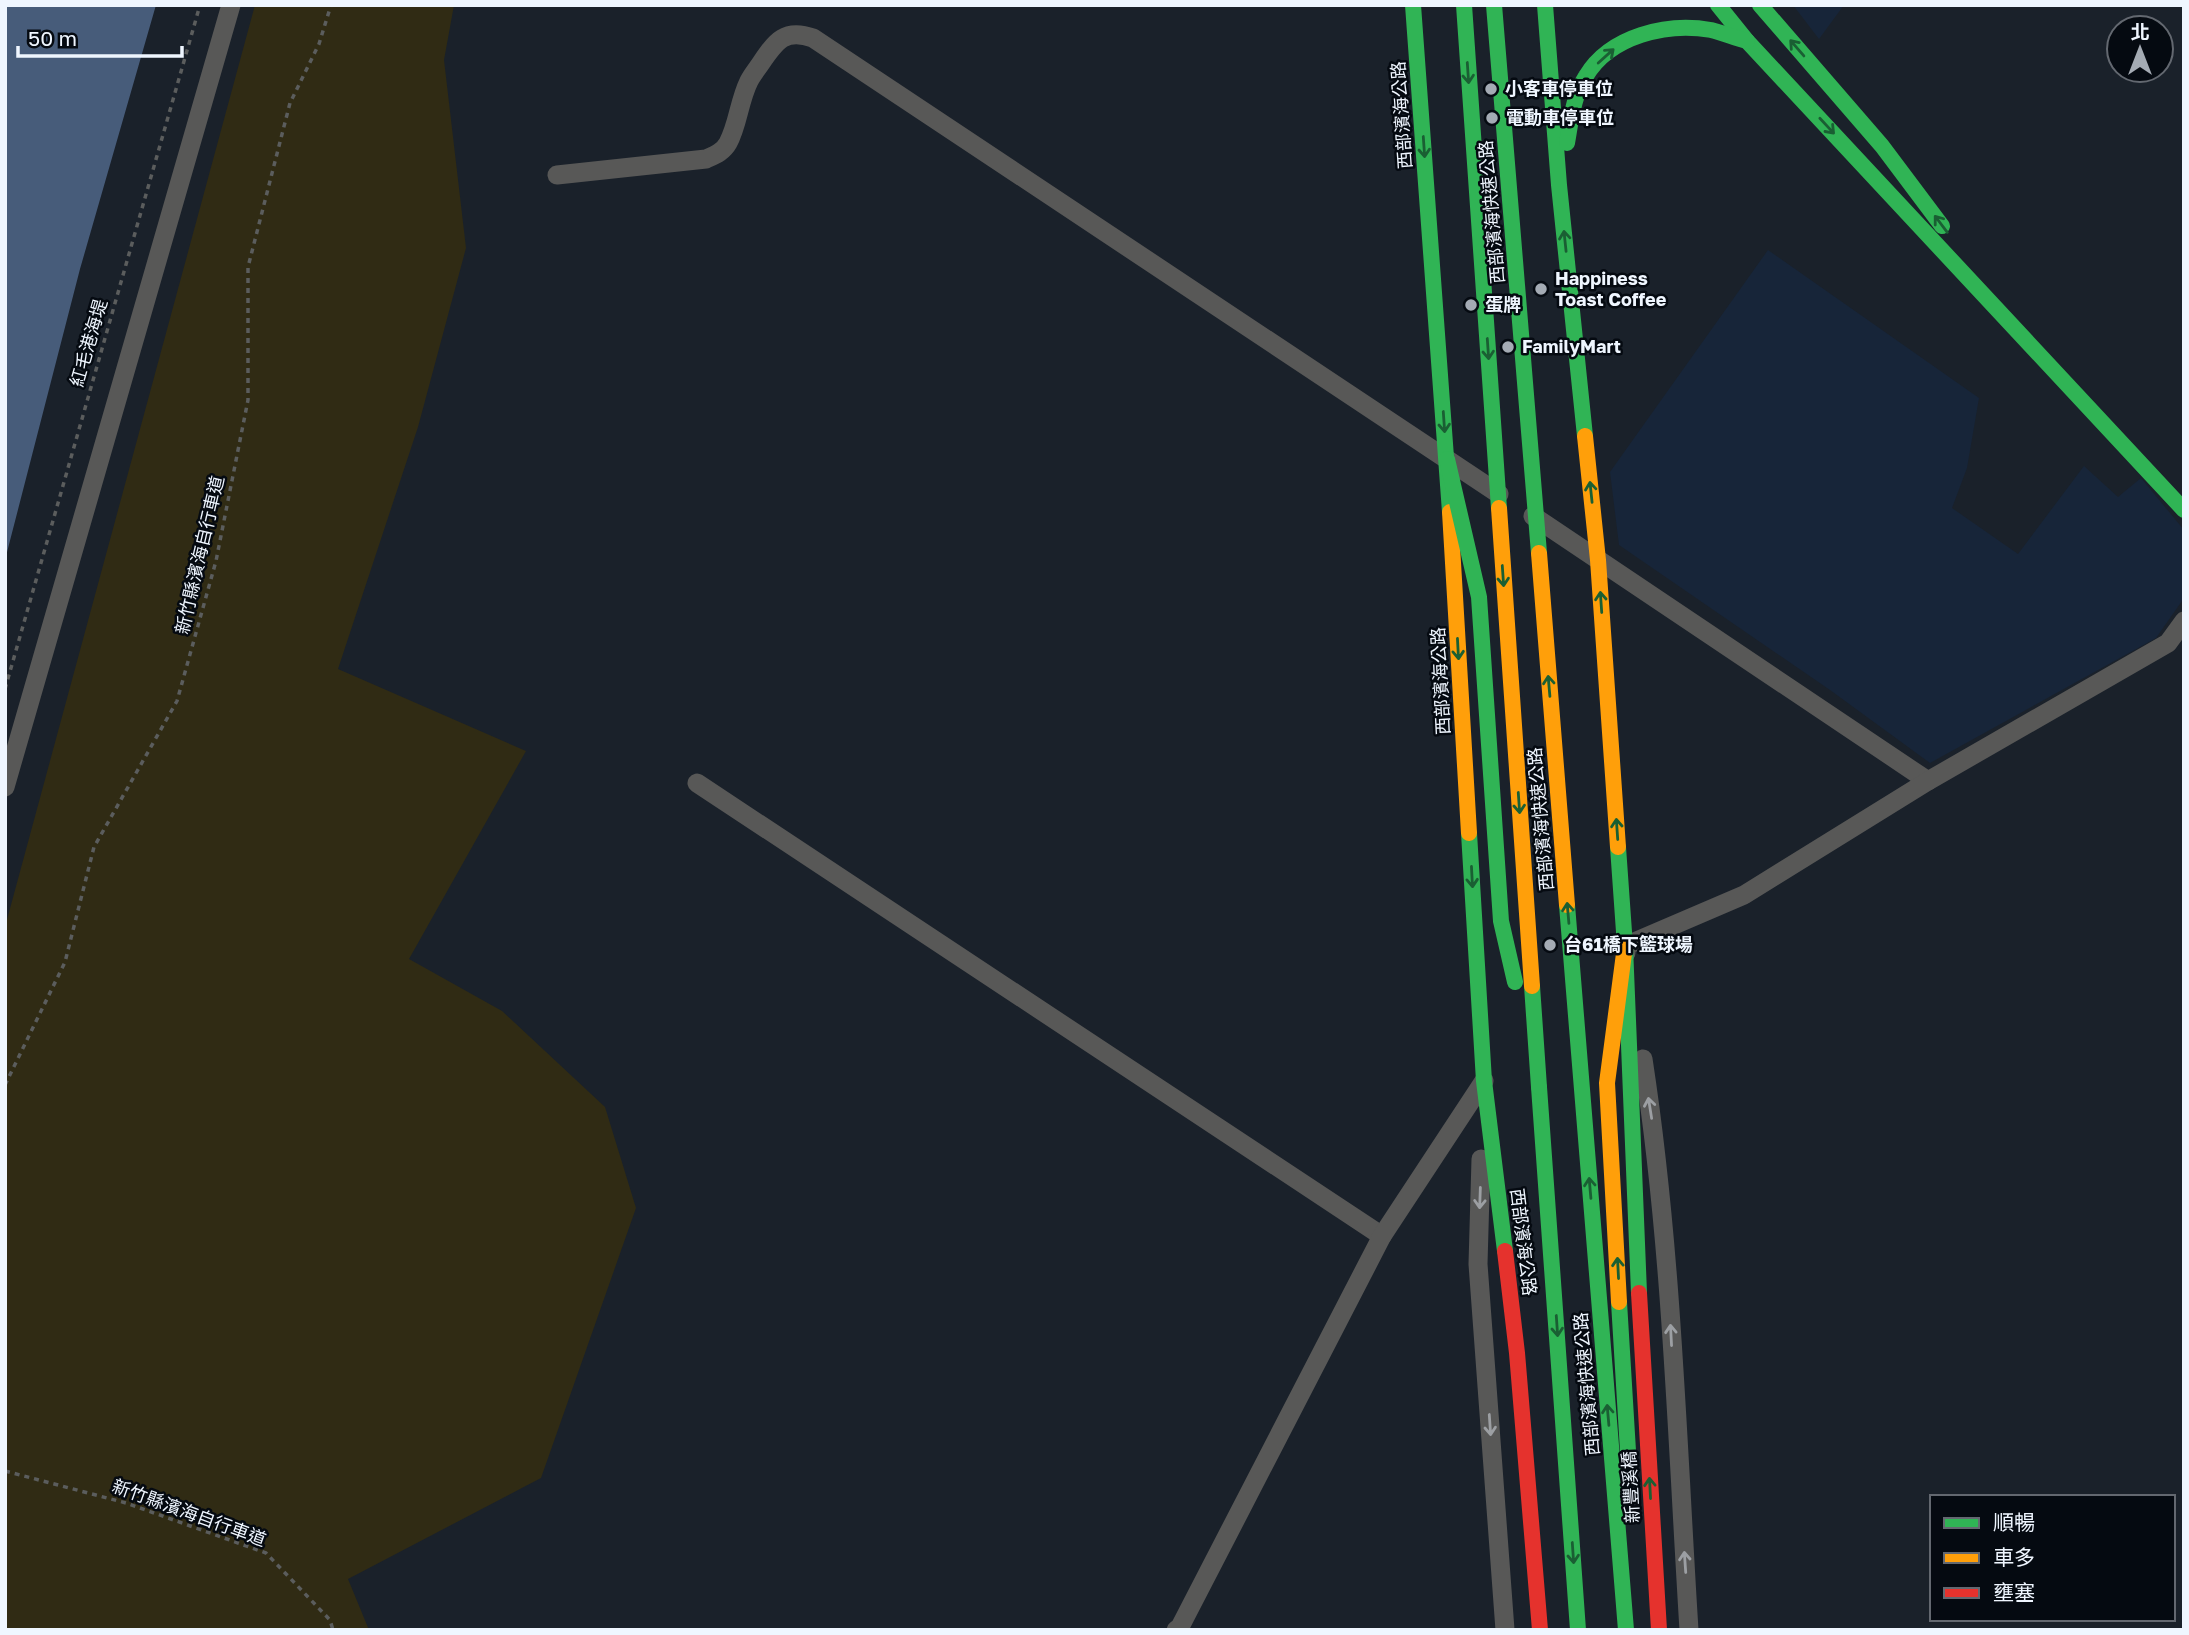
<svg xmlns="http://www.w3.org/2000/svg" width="2189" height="1635" font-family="'Golos Text','Noto Sans TC',sans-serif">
<rect width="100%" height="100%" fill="#1a212a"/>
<g fill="#172539">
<path d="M1793 5H1844L1819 39Z"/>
<path d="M1768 250 1979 398 1967 468 1952 508 2018 554 2084 466 2118 497 2141 478 2184 530V598L2156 638 1930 763 1830 690 1619 545 1610 472Z"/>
</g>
<path fill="#302b14" d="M255 5H454L444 60 466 248 418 427 338 669 526 751 409 959 502 1011 605 1107 636 1208 541 1478 348 1579 369 1630H5V927Z"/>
<path fill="#475c7a" d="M5 5H156L80 269 5 560Z"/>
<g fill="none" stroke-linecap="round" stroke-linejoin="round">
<g stroke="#5b5d5d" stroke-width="3.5" stroke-dasharray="5 5" stroke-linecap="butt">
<path d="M5 689 200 5"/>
<path d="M5 1085 65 962 94 847 177 701 216 561 248 400V267L290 103 319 44 331 5"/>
<path d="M5 1471 126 1503 266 1553 330 1620 333 1630"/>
</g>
<g stroke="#585857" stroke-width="19">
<path d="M557 175 706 159C715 155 723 152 728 143 738 125 739 101 749 81 752 75 757 69 761 63 776 41 785 28 813 38L1499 494"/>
<path d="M1533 516 1928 781"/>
<path d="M697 783 1382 1236"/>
<path d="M5 787 231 5"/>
<path d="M1626 953 1625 946 1744 895 1928 781 2168 643 2184 621"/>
<path d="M1643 1059C1672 1248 1677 1440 1689 1630"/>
<path d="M1481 1159 1478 1264 1505 1630"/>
<path d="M1176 1630 1180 1627 1382 1236 1484 1081"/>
</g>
<g stroke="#30b455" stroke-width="16">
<path d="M1413 5 1450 512"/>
<path d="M1545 5 1559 185 1585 436"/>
<path d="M1718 5 1747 41 2184 510"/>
<path d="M1760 5 1882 146 1942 226"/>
<path d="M1567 143C1571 121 1573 96 1586 76 1610 36 1667 22 1711 30 1723 33 1735 38 1747 41"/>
<path d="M1469 833 1484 1081 1505 1251"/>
<path d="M1618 847 1625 946 1639 1293"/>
<path d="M1539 1087 1578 1630"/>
<path d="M1619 1302 1628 1451"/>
</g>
<g stroke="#ff9f0a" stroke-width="16">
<path d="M1585 436 1598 560 1618 847"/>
<path d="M1450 512 1469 833"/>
<path d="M1619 1302 1607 1083 1625 946"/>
</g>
<g stroke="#e5322d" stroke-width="16">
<path d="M1505 1251 1517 1353 1540 1630"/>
<path d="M1639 1293 1659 1630"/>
</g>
<g stroke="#30b455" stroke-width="16">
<path d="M1464 5 1499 508"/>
<path d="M1494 5 1539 553"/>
<path d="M1447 459 1479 597 1501 921 1515 982"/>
<path d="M1567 905 1626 1630"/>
<path d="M1532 986 1539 1087"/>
</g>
<g stroke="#ff9f0a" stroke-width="16">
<path d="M1499 508 1532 986"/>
<path d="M1539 553 1567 905"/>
</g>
</g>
<defs><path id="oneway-shaft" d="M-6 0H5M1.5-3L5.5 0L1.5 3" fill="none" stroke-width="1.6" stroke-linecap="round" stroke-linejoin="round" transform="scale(1.75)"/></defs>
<g stroke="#1a5f33">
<use href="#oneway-shaft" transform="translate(1797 48) rotate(-131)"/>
<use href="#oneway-shaft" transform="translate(1606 56) rotate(-42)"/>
<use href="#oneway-shaft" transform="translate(1468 73) rotate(86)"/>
<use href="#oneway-shaft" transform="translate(1827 126) rotate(47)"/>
<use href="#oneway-shaft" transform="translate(1424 147) rotate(86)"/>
<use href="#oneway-shaft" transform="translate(1941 224) rotate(-127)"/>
<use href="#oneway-shaft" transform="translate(1565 241) rotate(-96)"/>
<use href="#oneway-shaft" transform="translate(1488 349) rotate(86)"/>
<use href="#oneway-shaft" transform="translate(1444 422) rotate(86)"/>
<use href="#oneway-shaft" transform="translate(1591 492) rotate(-96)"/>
<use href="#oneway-shaft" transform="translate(1503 576) rotate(86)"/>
<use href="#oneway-shaft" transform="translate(1601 602) rotate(-94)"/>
<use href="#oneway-shaft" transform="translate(1458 649) rotate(87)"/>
<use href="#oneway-shaft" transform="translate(1549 686) rotate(-95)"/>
<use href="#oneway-shaft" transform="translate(1519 803) rotate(86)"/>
<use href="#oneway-shaft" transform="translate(1617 829) rotate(-94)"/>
<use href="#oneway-shaft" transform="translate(1472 877) rotate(87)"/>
<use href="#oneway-shaft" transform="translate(1568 913) rotate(-95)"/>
<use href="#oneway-shaft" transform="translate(1590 1188) rotate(-95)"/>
<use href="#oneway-shaft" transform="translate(1618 1268) rotate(-93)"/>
<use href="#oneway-shaft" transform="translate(1557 1326) rotate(86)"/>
<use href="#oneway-shaft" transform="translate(1608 1415) rotate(-95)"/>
<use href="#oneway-shaft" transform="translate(1650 1488) rotate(-93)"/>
<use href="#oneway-shaft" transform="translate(1573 1553) rotate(86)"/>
</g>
<g stroke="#9c9fa3">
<use href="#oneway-shaft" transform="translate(1650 1108) rotate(-99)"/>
<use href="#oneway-shaft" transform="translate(1480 1198) rotate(92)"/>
<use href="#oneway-shaft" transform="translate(1671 1335) rotate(-93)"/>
<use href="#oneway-shaft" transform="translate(1490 1425) rotate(86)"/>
<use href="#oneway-shaft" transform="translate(1685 1562) rotate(-94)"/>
</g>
<g fill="#a4abb4" stroke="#050a11" stroke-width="2.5">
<circle cx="1491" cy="89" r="7"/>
<circle cx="1492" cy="118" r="7"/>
<circle cx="1541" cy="289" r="7"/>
<circle cx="1471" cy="305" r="7"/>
<circle cx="1508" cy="347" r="7"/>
<circle cx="1550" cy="945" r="7"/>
</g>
<g text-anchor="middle" stroke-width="5" stroke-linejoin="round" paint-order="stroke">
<g font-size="18" font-weight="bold" fill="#eff6ff" stroke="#050a11" text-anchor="start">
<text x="1505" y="95">小客車停車位</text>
<text x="1506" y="124">電動車停車位</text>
<text x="1555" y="285">Happiness<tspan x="1555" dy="21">Toast Coffee</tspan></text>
<text x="1485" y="311">蛋牌</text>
<text x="1522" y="353">FamilyMart</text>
<text x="1564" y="951">台61橋下籃球場</text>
</g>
<g font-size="18" fill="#eff6ff" stroke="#050a11">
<text transform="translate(1402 115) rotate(-94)" y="6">西部濱海公路</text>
<text transform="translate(1492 212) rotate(-95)" y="6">西部濱海快速公路</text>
<text transform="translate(89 343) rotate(-74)" y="6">紅毛港海堤</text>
<text transform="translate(200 555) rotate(-77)" y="6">新竹縣濱海自行車道</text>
<text transform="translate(1441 681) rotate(-93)" y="6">西部濱海公路</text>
<text transform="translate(1541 819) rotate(-95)" y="6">西部濱海快速公路</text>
<text transform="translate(1523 1242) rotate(83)" y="6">西部濱海公路</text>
<text transform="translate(1587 1384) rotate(-95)" y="6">西部濱海快速公路</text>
<text transform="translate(1631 1487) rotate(-93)" y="6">新豐溪橋</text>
<text transform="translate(189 1513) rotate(20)" y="6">新竹縣濱海自行車道</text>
</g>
</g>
<rect width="2189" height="1635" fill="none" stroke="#eff6ff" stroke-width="14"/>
<rect x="1930" y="1495" width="245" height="126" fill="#050a11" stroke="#636870" stroke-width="2"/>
<rect x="1944" y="1518" width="35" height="10" fill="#30b455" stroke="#636870" stroke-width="2"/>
<text x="1993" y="1530" font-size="21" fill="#eff6ff">順暢</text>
<rect x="1944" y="1553" width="35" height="10" fill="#ff9f0a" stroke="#636870" stroke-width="2"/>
<text x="1993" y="1565" font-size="21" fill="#eff6ff">車多</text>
<rect x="1944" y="1588" width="35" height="10" fill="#e5322d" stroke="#636870" stroke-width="2"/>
<text x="1993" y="1600" font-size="21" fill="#eff6ff">壅塞</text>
<g transform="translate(2140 49)"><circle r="33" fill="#050a11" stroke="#636870" stroke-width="2"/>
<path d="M0-5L12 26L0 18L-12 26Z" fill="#a4abb4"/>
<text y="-10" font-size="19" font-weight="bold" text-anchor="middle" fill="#eff6ff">北</text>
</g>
<path d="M18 46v10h164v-10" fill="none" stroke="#eff6ff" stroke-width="3.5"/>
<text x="28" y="46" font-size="21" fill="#eff6ff" stroke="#050a11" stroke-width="5" paint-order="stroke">50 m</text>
</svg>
